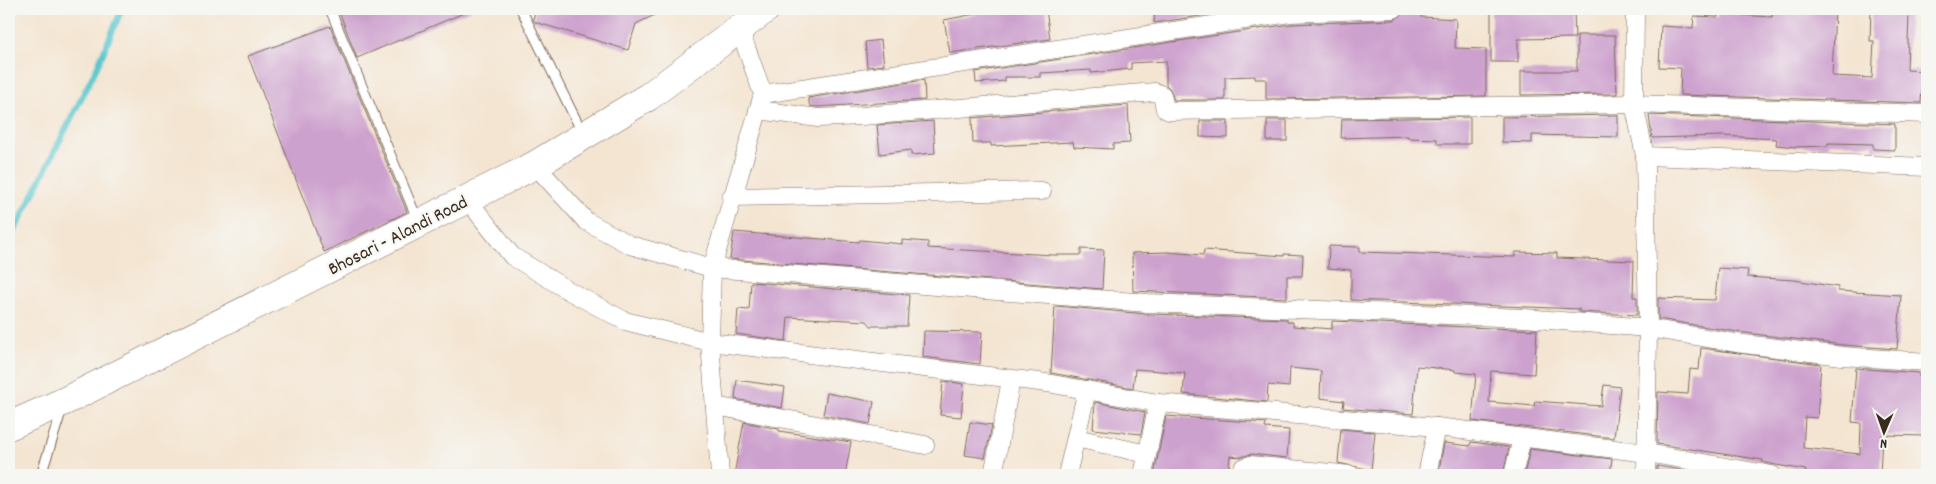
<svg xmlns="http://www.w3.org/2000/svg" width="1936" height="484" font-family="Dekko,sans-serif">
<rect width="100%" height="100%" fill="#f6f6f2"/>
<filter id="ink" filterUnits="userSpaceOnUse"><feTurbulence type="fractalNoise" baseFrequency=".02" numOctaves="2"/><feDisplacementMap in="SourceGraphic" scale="10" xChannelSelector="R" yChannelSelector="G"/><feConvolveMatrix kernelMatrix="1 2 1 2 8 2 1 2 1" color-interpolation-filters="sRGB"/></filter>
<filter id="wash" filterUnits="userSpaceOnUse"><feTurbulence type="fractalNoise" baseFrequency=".0096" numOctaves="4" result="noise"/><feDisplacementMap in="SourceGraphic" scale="20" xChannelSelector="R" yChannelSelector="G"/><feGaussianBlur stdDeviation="1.12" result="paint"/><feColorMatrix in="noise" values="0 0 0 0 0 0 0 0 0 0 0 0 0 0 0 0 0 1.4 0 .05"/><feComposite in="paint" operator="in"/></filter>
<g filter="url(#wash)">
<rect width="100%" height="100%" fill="#f4e5d2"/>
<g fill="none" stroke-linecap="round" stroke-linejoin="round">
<path stroke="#59c7cf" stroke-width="6" d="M9 242 97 67 122 9"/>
</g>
<g id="blocks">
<g fill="#cda1ce">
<path d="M338 9H473L357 58Z"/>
<path d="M536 9H667L636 24 628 50 535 22 533 19Z"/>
<path d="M975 9H1004V11L1046 9 1050 39 950 53 944 20 975 14Z"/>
<path d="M1155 9H1219V13L1154 23Z"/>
<path d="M1491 9H1518V11L1574 10 1575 38 1518 39V62H1491Z"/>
<path d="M1773 9 1835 11 1832 76 1872 78 1874 41H1870L1871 9H1896V12L1909 13 1907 70 1923 71 1921 103 1680 95 1681 68 1659 67 1661 26 1693 28 1694 16 1718 17 1719 10H1738V15L1772 17Z"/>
<path d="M1421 12V17L1456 19 1455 48 1486 49V96L1266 99V79H1255V76L1225 77V100H1174L1170 89 1166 85V61L1131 63V69L1091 73V70L1040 73V77H1005V81L976 83 975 72 1291 24 1394 20 1404 13Z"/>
<path d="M330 26 407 212 324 252 248 56Z"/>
<path d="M1577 35H1615L1617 94 1521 95V71H1577Z"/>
<path d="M881 40 884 65 867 67 865 42Z"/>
<path d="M924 80 925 100 818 107 810 106 808 98Z"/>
<path d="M1128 105 1130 143 1113 144V149L1074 147 1073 142 991 146V143H973L972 118Z"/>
<path d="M1618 115V137L1532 135V143L1502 142V117Z"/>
<path d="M1649 115 1895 124V150L1873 149V144L1828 143V146L1795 147 1776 145 1777 139 1722 136 1652 138Z"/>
<path d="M1470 117V144H1437V139L1408 138V136L1341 138 1342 119Z"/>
<rect x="1267" y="120" width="20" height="21"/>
<path d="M933 121 935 153 911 155V150L880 154 877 125Z"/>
<path d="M1200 121H1228V138L1200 137Z"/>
<path d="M734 232 859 242 860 240 902 244V240L928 242V248L1053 255H1081V249L1104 250 1102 289 730 259Z"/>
<path d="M1329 246 1360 247V252L1515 257V252L1557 253V258L1634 261 1633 297H1637V315L1579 312V309L1351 300V270L1328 268Z"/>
<path d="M1204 250 1284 256V254L1303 255 1302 276H1287V298L1133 291 1132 253 1168 252 1203 255Z"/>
<path d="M1718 268 1748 270 1747 277 1794 280 1838 287V291L1901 295 1897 349 1843 345 1738 332 1658 319V298L1715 300Z"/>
<path d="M751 282 909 295 907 326H871L867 321 788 317 786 341 736 334 738 309 749 310Z"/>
<path d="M1055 306 1147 314 1287 319V322H1293V326L1332 329V321L1537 330 1534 374 1491 371 1489 402 1534 406 1535 401 1601 406 1604 385 1620 387 1614 438 1472 421 1476 374 1455 372V370L1417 366 1413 414 1343 408 1344 401 1320 398 1321 371 1290 368 1289 387 1268 385 1267 402 1183 394 1185 373 1135 369 1133 388 1051 373Z"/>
<path d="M924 331 982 332 980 364 923 357Z"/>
<path d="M1701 348 1821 364 1817 418 1805 417 1803 448 1860 454 1861 423 1852 422 1856 368 1919 373V377H1927V436L1882 435 1880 475 1805 473 1806 470 1776 465 1762 462 1763 460 1657 444 1658 392 1688 394 1690 369 1699 370Z"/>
<path d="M737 380 785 387 782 408 735 399Z"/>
<path d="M943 381 964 384 961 417 940 415Z"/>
<path d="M827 393 874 402 870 424 823 415Z"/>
<path d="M1095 402 1145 412 1141 434 1093 429Z"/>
<path d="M1166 416 1266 423 1265 428 1289 430 1287 458 1251 454 1241 457 1230 456 1228 475H1154Z"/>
<path d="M744 422 779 429V431L851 442 845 475H734Z"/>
<path d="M970 422 992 425 985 458 965 455Z"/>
<path d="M1341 429 1375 432 1371 470 1338 463Z"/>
<path d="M1471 442 1509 447 1503 475H1438L1444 443 1470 446Z"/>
<path d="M1530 449 1612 459 1610 475H1524Z"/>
<path d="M1657 466 1712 475H1657Z"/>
</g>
</g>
</g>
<g filter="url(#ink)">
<use href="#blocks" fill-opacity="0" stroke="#7c6b5d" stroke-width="1"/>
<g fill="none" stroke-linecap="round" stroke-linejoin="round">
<defs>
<g id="lane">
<path d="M330 9 418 221"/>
<path d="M521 9 583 134"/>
<path d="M41 475 62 409"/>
</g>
<g id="street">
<path d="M1635 9 1634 104 1645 156 1648 328 1646 475"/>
<path d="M739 28 763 94 712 268 710 342 1047 383 1158 403 1437 427 1647 453 1772 475"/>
<path d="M763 94 1290 13 1394 9"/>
<path d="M758 110 818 118 862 116 1155 92 1162 95 1165 109 1169 111 1634 104 1927 114"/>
<path d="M1645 156 1927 167"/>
<path d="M535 165 586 221 630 245 712 268 1147 303 1524 318 1648 328 1736 343 1842 356 1927 362"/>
<path d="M731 197 1042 191"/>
<path d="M467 199 512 256 569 291 625 321 710 342 720 475"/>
<path d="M715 406 925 445"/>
<path d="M1076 438 1147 454"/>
<path d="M993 475 1011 380"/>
<path d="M1067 475 1087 390"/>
<path d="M1143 475 1158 403"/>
<path d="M1241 475 1243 468 1250 465 1351 475"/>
<path d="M1427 475 1437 427"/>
<path d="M1513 475 1522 439"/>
</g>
<path id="primary" d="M9 426 65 401 535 165 648 97 766 9"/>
</defs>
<use href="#lane" stroke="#7c6b5d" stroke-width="11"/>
<use href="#street" stroke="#7c6b5d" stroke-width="19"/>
<use href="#primary" stroke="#7c6b5d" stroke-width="29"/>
<use href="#lane" stroke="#fff" stroke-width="9"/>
<use href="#street" stroke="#fff" stroke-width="18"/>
<use href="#primary" stroke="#fff" stroke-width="28"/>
</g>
</g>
<g text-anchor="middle" stroke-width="4.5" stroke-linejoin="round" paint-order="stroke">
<g font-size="19" fill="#3b2a1e" stroke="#f6f6f2">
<text transform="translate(397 234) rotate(-27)" y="7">Bhosari - Alandi Road</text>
</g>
</g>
<rect width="1936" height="484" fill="none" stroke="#f6f6f2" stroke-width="30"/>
<g transform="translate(1884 432) rotate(182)" stroke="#f6f6f2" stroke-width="4" paint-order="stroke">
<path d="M0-4L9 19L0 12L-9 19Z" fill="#3b2a1e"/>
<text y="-8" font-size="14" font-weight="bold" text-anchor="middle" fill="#3b2a1e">N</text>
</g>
</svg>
